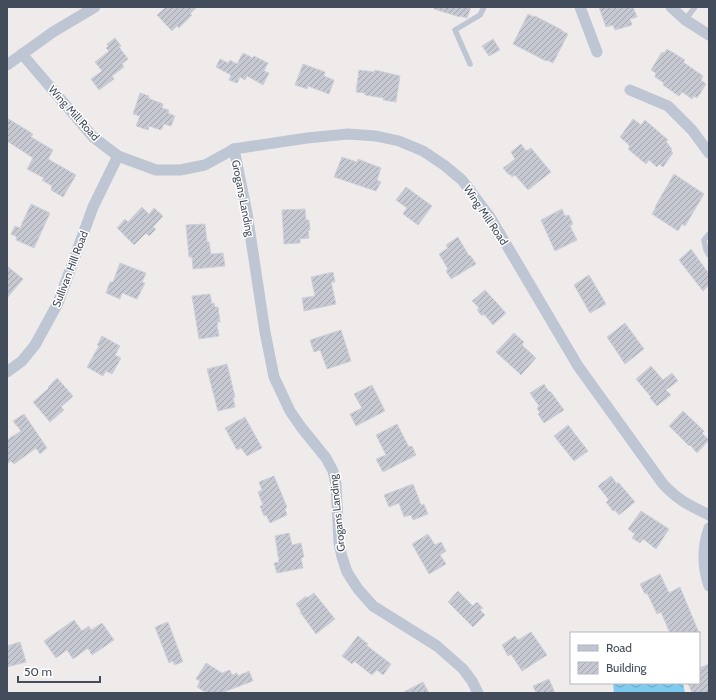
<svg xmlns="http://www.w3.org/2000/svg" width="716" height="700" font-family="Cabin,sans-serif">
<defs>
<pattern id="water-waves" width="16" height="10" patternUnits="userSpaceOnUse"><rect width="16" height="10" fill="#7fcbf0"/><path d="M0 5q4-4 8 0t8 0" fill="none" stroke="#6aa7c5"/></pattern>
<pattern id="building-hatch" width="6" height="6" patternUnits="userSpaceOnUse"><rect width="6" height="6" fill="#c7c9d2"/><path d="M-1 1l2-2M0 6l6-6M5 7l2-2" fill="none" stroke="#a3a5ad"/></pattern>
</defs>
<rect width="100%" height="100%" fill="#efebeb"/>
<path fill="url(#water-waves)" d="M613 683H683L685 693H614Z"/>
<g fill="url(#building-hatch)" stroke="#cfd0d8">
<path d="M166 7H197L190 14 192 15 179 28 177 26 172 31 157 15Z"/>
<path d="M435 7H471L467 18 460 16V17L434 9Z"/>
<path d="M599 7H633L637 17 630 19 632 25 615 30 613 25 606 27Z"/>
<path d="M528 14 534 17 535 16 562 30V31L568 34 553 63 547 60 546 61 513 44Z"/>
<path d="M115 38 121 46 119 47 128 59 122 64 124 67 112 76 114 79 99 90 91 79 102 71 95 62 109 51 106 48 108 46 107 44Z"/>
<path d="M493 39 500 50 489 56 482 46Z"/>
<path d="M667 49 685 60 683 62 703 76 701 80 706 84 697 98 694 96 692 99 682 92 679 96 663 85 664 83 655 77 656 73 651 70 662 52 664 53Z"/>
<path d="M243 53 253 58 254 56 268 63 264 71 269 73 263 85 247 76 245 80 240 77 237 83 229 80 231 75 216 67 220 59 228 63 230 60 237 64Z"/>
<path d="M303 64 325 72 324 76 334 80 329 94 308 86 307 89 295 85Z"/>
<path d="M359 70 374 72 375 70 400 76 396 102 383 100 384 98 365 95V93L356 92Z"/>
<path d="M140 93 149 96 148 98 163 104 162 108 169 110 168 113 175 116 171 126 164 124 161 130 149 126 148 130 136 126 140 116 133 114Z"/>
<path d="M7 118 33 134 31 137 53 150 48 159 76 175 63 197 51 190 52 186 42 180 44 178 27 169 33 158 7 141Z"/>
<path d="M633 119 641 125 645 120 668 140 666 142 672 149 671 151 673 153 663 167 659 164 657 167 649 160 646 164 628 149 630 146 620 137Z"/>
<path d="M521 144 526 151 531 148 551 172 528 190 515 175 512 177 510 174 509 175 503 168 515 159 511 152Z"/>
<path d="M342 157 357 162 358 159 381 168 377 180 381 182 376 191 334 177Z"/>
<path d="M674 174 704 194 685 226 682 224 678 231 652 214 656 207H655Z"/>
<path d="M406 187 432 206 418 225 403 214 407 208 396 200Z"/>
<path d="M31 204 50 213 34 248 16 240 17 237 11 234 15 226 20 228Z"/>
<path d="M142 207 149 214 154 208 163 216 153 227 156 229 149 236 146 233 134 245 117 228 125 219 128 222Z"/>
<path d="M305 209 306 220H309L310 230 308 231 309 238 300 239V243L284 244 282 210Z"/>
<path d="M562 209 565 216 569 215 573 224 570 226 577 240 555 251 541 220Z"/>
<path d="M205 224 207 242H209L211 254 223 253 225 266 193 269 192 257H189L186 225Z"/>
<path d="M458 237 469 256 470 255 476 264 451 279 446 271 448 269 439 254 448 248 446 245Z"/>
<path d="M691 249 709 274V285L703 291 679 260Z"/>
<path d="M120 263 146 273 142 282 145 283 137 299 122 293 120 299 106 293 110 282H113Z"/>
<path d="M7 266 23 279 7 298Z"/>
<path d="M333 272 335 282H331L336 304 304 311 302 298 315 296 311 277Z"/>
<path d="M589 275 606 304 590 313 574 285Z"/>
<path d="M485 290 506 313 493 325 484 314 482 316 477 310 479 308 472 301Z"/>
<path d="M210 294 212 304 214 303 215 307H218L220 322H217L218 325H217L219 336 199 339 192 296Z"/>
<path d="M625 323 644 349 625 364 607 337Z"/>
<path d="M341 330 351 361 327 369 320 350 314 352 310 340Z"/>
<path d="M514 333 524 342 522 345 536 358 521 375 496 352Z"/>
<path d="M102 336 120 346 115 355 121 358 112 374 106 371 103 376 87 367 99 346 97 345Z"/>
<path d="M227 364 235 397H233L235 407 218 411 207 369Z"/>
<path d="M651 366 663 380 672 373 678 381 666 390 671 395 657 406 650 398 651 397 636 379Z"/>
<path d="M57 378 73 396 61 407 64 410 50 422 33 402 49 388 48 387Z"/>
<path d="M544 384 549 392 550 391 564 410 544 423 538 414 540 413 537 408 539 406 530 393Z"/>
<path d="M372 385 385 411 356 426 350 414 362 408 354 394Z"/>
<path d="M683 411 704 431 702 433 709 440 697 453 690 445 689 446 669 426Z"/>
<path d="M24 414 47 448 40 454 36 448 14 464 11 461 7 464V440L21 431 13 421Z"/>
<path d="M245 417 262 448 247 456 241 448 237 450 225 428Z"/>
<path d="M397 424 409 447 412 446 416 455 383 472 376 459 386 455 376 435Z"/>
<path d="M568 425 588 451 574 461 554 436Z"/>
<path d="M274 476 287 507 285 509 287 515 270 523 266 515 264 516 260 506 263 505 258 492 262 490 259 482Z"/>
<path d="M611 476 617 484 618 482 635 502 619 515 615 510 613 511 606 502 609 500 598 486Z"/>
<path d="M413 484 421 505 424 504 428 514 413 520 411 515 404 517 399 503 389 507 384 495Z"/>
<path d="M641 511 669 529 656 549 643 539 640 543 632 538 635 534 628 529Z"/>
<path d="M289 533 292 545 301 543 304 557 301 558 303 568 277 573 274 563 279 562 275 536Z"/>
<path d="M428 534 435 545 441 542 446 551 440 555 446 564 429 574 412 544Z"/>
<path d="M660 574 669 593 680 587 699 633H670L661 612 657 614 647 593 645 594 640 584Z"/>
<path d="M458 591 473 606 477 602 483 608 480 610 485 615 473 627 448 602Z"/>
<path d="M314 593 335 619 316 634 300 612 301 611 296 604 306 596 307 598Z"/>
<path d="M74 620 82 631 89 626 91 630 102 623 114 640 92 655 88 648 73 659 67 650 56 658 44 641Z"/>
<path d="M168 622 183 662 174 665 173 661 169 663 155 627Z"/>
<path d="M531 632 547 655 522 671 511 654 508 656 502 645 515 636 518 640Z"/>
<path d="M358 636 368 644 366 645 391 664 383 675 377 670 372 675 354 661 352 664 342 656Z"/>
<path d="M20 642 26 662 7 667V646Z"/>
<path d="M206 663 222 673 230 670 232 675 237 673 238 676 249 671 253 681 226 691 225 693H207L197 687 200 681 196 679Z"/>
<path d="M709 664V693H692L688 683H699V668Z"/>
<path d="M549 679 555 693H536L533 686Z"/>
<path d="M423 682 429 693H402Z"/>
</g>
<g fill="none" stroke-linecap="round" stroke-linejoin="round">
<g stroke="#bdc6d2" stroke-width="5.5">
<path d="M685 20 695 7"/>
<path d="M470 64 455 30 480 15 484 7"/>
<path d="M709 234 704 240 706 250 709 255"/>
</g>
<g stroke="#bdc6d2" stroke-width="11">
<path d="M580 7 597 52"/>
<path d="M671 7 684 19 709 35"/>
<path d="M22 54 93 137 118 156 156 170H180L205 165 234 149 307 138 348 134 376 136 399 141 423 151 444 165 462 180 490 217 578 366 663 484C679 501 689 505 709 515"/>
<path d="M7 65 53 32 95 7"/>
<path d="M630 90 668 106 692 130 709 153"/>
<path d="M234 149 247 213 265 332 274 377 290 411 301 427 326 458 333 471 336 484 339 543 342 557 347 572 358 589 373 606 437 646 463 669 472 681 478 693"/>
<path d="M7 372 22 361 35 345 58 303 93 207 118 156"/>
<path d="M709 528C702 548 702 566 709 586"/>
</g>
</g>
<g text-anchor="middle" stroke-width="3" stroke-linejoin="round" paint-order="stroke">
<g font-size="11" fill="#434c5a" stroke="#fff">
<text transform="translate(74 113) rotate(48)" y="4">Wing Mill Road</text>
<text transform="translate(243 198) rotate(79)" y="4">Grogans Landing</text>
<text transform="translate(486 215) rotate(56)" y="4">Wing Mill Road</text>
<text transform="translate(70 269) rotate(-69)" y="4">Sullivan Hill Road</text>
<text transform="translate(337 513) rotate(-96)" y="4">Grogans Landing</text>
</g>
</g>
<rect width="716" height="700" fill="none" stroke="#434c5a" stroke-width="16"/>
<rect x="570" y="632" width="130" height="52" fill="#ffffff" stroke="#b4b7bd"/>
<rect x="578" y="645" width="20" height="6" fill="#bdc6d2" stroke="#b4b7bd"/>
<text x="606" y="652" font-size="12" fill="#434c5a">Road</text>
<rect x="578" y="662" width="20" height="12" fill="url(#building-hatch)" stroke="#b4b7bd"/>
<text x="606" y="672" font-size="12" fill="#434c5a">Building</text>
<path d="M18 676v6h82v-6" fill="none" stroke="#434c5a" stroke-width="2"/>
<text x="24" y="676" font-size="12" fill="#434c5a" stroke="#ffffff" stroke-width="3" paint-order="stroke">50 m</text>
</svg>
